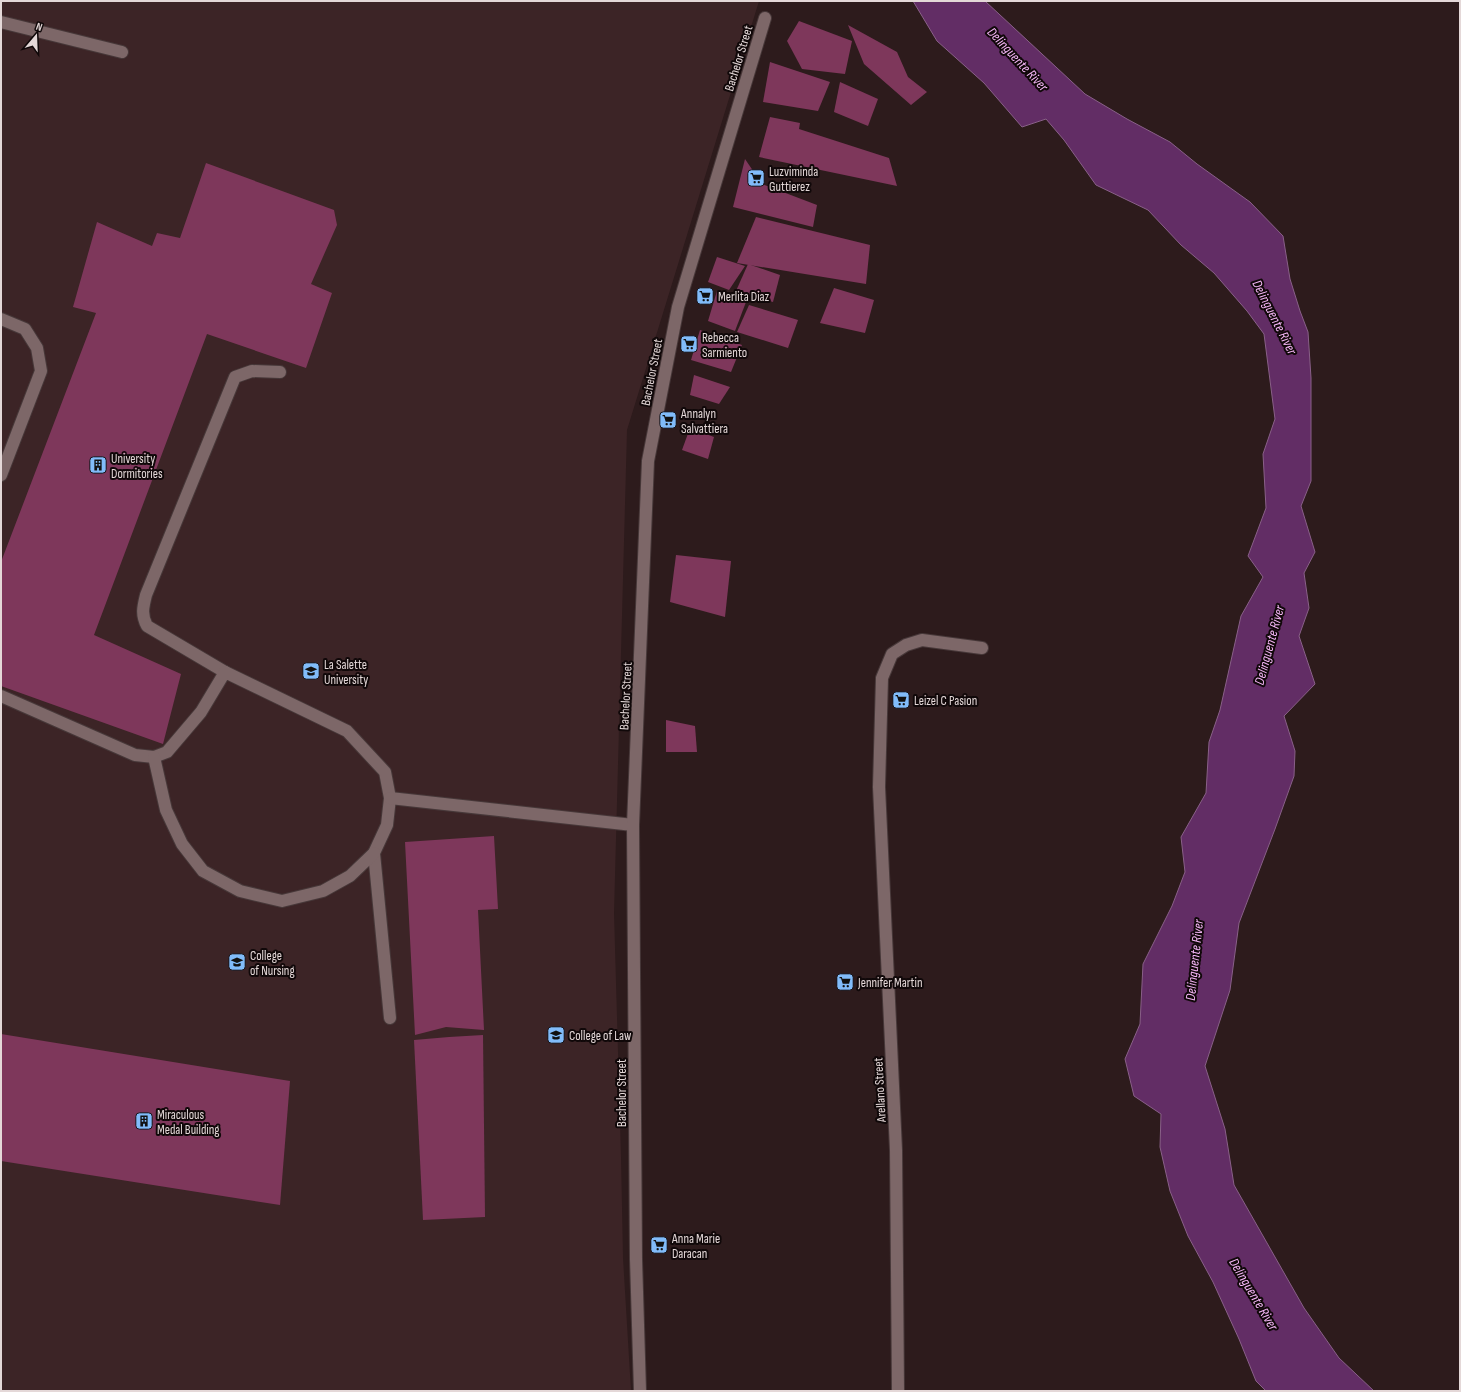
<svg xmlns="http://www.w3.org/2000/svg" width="1461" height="1392" font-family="'Sofia Sans Condensed',sans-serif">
<rect width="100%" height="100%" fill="#2d1b1c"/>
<path fill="#3c2426" d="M1 1H759L627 430 614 913 621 1157 623 1258 631 1391H1Z"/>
<path fill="#622d65" stroke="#896088" d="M913 1H985L1085 94 1127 119 1170 142 1197 164 1250 202 1283 236 1290 279 1300 311 1308 332 1311 378V481L1301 506 1315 552 1304 573 1309 608 1299 636 1315 684 1284 716 1295 751 1294 776 1275 829 1239 923 1230 990 1205 1066 1225 1129 1234 1185 1304 1308 1339 1358 1374 1391H1266L1256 1381 1239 1339 1213 1282 1188 1236 1170 1191 1160 1147 1161 1114 1134 1096 1125 1059 1140 1024 1143 964 1172 906 1185 872 1181 837 1206 793 1209 742 1220 710 1241 616 1263 577 1248 556 1266 508 1263 454 1275 419 1264 334 1247 311 1214 273 1181 245 1148 210 1096 185 1064 140 1046 119 1022 127 984 83 937 41Z"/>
<g fill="#7e375b">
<path d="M799 21 852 41 845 74 802 69 787 41Z"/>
<path d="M848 25 897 52 908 77 927 92 911 105 864 64Z"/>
<path d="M770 62 830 82 818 111 763 102Z"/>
<path d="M840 82 878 99 868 126 834 112Z"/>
<path d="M770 117 800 123 799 129 889 158 897 186 759 157Z"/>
<path d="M745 159 762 184 817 205 813 227 733 207Z"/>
<path d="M206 163 334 210 337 225 311 284 332 293 306 368 207 334 94 635 181 674 163 744 1 686V562L96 313 73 307 97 222 152 246 157 233 180 238Z"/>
<path d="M756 217 870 245 866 284 737 263Z"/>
<path d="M717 257 745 266 729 290 708 282Z"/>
<path d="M748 264 780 275 773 302 736 291Z"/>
<path d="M834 288 874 300 865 333 820 323Z"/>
<path d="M717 291 746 302 735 331 708 321Z"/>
<path d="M749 305 798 320 788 348 737 332Z"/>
<path d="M700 330 742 345 731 372 691 360Z"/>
<path d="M694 375 730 387 719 404 690 395Z"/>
<path d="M690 428 714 437 708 459 682 450Z"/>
<path d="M676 555 731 561 725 617 670 602Z"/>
<path d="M666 720 695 726 697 752H666Z"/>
<path d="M494 836 498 909 478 910 484 1030 446 1027 415 1035 405 842Z"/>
<path d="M1 1034 290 1081 280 1205 1 1161Z"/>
<path d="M483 1035 485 1217 423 1220 414 1040 449 1037Z"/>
</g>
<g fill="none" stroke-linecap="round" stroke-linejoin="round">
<defs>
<g id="minor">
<path d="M1 22 122 52"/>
<path d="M1 319 25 329 37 348 41 371 1 475"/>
<path d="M225 672 147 626C141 615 143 607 146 595L235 377 252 371 280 372"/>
<path d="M1 696 135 755 154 757 167 752 201 712 225 672 347 731 385 772 390 798 387 825 374 853 390 1018"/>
<path d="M154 757 166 810 182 844 203 871 240 891 282 901 323 891 350 876 374 853"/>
<path d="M390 798 633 825"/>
<path d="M640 1391 636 1259 633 825 648 461 678 307 765 18"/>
<path d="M898 1391 896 1150 879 787 882 678 892 654 906 645 922 640 982 648"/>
</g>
</defs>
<use href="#minor" stroke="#473839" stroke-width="14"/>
<use href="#minor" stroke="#7d6768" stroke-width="12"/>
</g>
<defs>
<symbol id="supermarket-square" viewBox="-11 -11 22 22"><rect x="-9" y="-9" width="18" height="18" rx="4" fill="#81bcfa" stroke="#100809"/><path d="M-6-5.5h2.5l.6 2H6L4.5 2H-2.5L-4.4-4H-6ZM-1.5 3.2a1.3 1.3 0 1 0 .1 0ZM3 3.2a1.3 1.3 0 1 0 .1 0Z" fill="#111"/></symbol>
<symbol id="building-square" viewBox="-11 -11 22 22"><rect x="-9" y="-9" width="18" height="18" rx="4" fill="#81bcfa" stroke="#100809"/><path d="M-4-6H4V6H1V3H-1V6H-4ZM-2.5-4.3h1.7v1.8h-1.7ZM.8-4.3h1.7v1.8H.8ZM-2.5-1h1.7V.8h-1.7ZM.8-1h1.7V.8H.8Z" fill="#111"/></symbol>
<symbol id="university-square" viewBox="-11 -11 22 22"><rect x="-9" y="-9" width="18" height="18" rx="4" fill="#81bcfa" stroke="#100809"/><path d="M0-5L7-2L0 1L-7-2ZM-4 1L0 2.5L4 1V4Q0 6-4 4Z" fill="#111"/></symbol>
</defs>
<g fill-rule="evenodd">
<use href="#supermarket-square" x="746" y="168" width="20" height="20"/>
<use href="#supermarket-square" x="695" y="286" width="20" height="20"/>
<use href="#supermarket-square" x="679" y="334" width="20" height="20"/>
<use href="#supermarket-square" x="658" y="410" width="20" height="20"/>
<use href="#building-square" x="88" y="455" width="20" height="20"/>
<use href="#university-square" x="301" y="661" width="20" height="20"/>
<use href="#supermarket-square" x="891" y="690" width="20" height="20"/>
<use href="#university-square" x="227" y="952" width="20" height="20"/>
<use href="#supermarket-square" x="835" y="972" width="20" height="20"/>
<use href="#university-square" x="546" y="1025" width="20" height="20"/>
<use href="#building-square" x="134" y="1111" width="20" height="20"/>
<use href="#supermarket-square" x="649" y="1235" width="20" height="20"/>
</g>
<g text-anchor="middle" stroke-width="4" stroke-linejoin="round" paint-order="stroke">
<g font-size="13" fill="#e4d8d8" stroke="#100809">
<text transform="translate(738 58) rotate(-73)" y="5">Bachelor Street</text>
<text transform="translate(651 372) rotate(-79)" y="5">Bachelor Street</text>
<text transform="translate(625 696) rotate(-87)" y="5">Bachelor Street</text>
<text transform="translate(879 1090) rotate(-93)" y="5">Arellano Street</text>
<text transform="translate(621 1093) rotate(-90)" y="5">Bachelor Street</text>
</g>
<g font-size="13" fill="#e4d8d8" stroke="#100809" text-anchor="start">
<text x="769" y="176">Luzviminda<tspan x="769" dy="15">Guttierez</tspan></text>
<text x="718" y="301">Merlita Diaz</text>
<text x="702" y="342">Rebecca<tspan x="702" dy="15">Sarmiento</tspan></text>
<text x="681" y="418">Annalyn<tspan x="681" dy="15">Salvattiera</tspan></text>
<text x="111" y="463">University<tspan x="111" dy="15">Dormitories</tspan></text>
<text x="324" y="669">La Salette<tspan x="324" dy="15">University</tspan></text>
<text x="914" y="705">Leizel C Pasion</text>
<text x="250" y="960">College<tspan x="250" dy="15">of Nursing</tspan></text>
<text x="858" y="987">Jennifer Martin</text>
<text x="569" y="1040">College of Law</text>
<text x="157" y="1119">Miraculous<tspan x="157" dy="15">Medal Building</tspan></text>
<text x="672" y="1243">Anna Marie<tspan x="672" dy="15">Daracan</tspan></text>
</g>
<g font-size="14" font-style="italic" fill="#f6b7f8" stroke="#100809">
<text transform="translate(1018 59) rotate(47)" y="5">Delinguente River</text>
<text transform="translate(1275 317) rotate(63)" y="5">Delinguente River</text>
<text transform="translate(1269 645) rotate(-75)" y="5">Delinguente River</text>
<text transform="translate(1194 960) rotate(-84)" y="5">Delinguente River</text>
<text transform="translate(1254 1294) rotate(59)" y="5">Delinguente River</text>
</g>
</g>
<rect width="1461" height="1392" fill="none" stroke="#e4d8d8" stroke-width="4"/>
<g transform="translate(36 36) rotate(19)" stroke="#100809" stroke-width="3" paint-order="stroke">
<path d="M0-3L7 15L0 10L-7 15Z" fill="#e4d8d8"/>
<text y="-6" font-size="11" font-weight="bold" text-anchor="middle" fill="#e4d8d8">N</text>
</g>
</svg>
